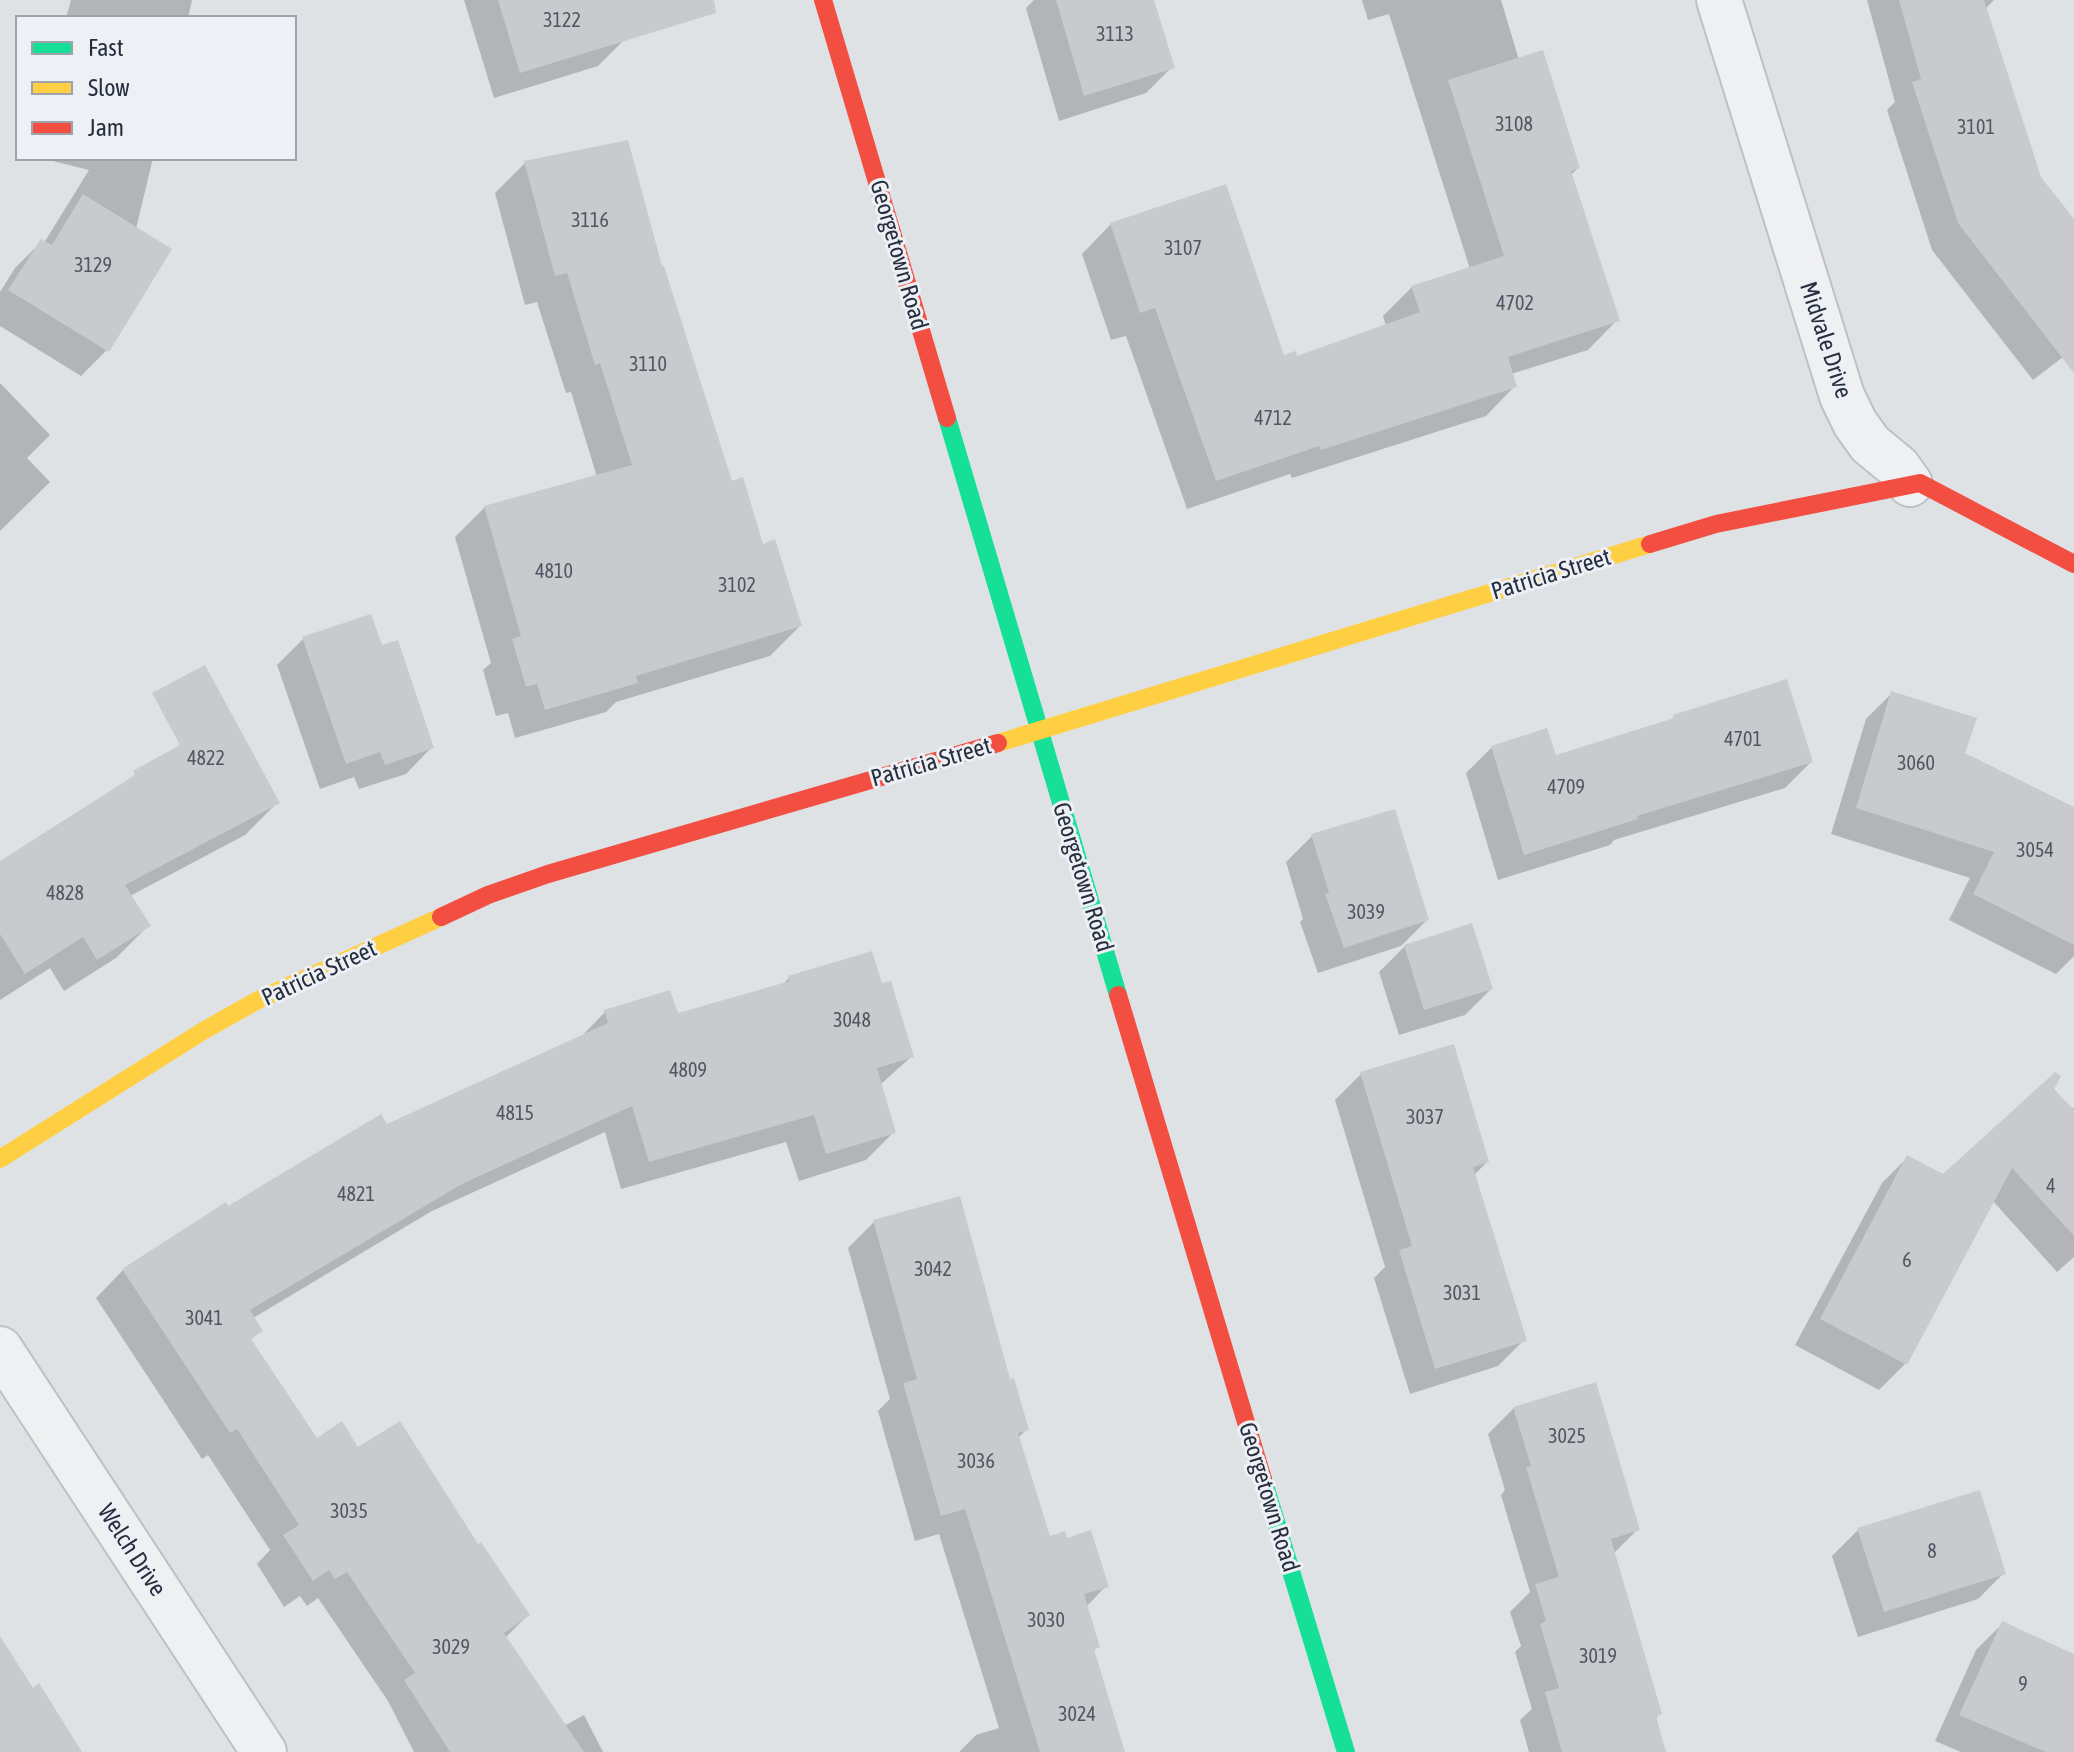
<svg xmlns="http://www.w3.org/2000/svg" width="2074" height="1752" font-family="'Asap Condensed',sans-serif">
<rect width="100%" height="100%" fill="#dfe2e5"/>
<g fill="#0003">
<path d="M71 0H192L188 18H66Z"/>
<path d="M464 0H612L624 40 598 66 494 98Z"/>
<path d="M1034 0H1152L1172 67 1146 93 1059 121 1026 8Z"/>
<path d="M1362 0H1501L1519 60 1578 168 1571 175 1617 320 1588 350 1511 374 1515 386 1486 416 1292 478 1290 474 1187 509 1126 336 1111 340 1082 254 1111 224 1283 358 1296 359 1386 326 1383 316 1412 287 1470 269 1389 14 1368 20Z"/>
<path d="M1867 0H1994L1985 9 2039 178 2074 222V362L2063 357 2033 380 1932 250 1887 110 1895 102Z"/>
<path d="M41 158H153L107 350 81 376 0 326V292L15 268 41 242 44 243 89 170Z"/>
<path d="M525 163 661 269 730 483 800 626 770 656 616 702 606 712 515 738 508 713 496 716 483 670 491 663 455 537 485 507 597 477 571 392 566 393 537 302 525 305 495 193Z"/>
<path d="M0 383 50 435 27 458 50 482 0 531Z"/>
<path d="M303 639 381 647 431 748 406 774 359 789 354 777 320 789 277 665Z"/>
<path d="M1892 693 1963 754 2074 809V956L2056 974 1949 920 1970 878 1831 834 1866 719Z"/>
<path d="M1674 717 1811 762 1785 788 1614 840 1610 845 1498 880 1466 773 1492 747 1554 757 1670 722Z"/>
<path d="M277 803 245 835 130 896 149 925 116 958 64 991 50 968 0 1000V863Z"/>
<path d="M1312 836 1427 920 1401 946 1318 973 1300 922 1303 919 1286 862Z"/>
<path d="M1405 946 1491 989 1465 1015 1399 1035 1379 972Z"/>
<path d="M789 978 880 986 912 1056 880 1085 894 1132 866 1160 799 1181 786 1142 621 1189 605 1132 432 1211 253 1318 260 1330 250 1341 316 1440 357 1449 478 1547 528 1615 505 1638 564 1726 584 1715 603 1752H414L388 1701 318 1598 307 1606 300 1596 284 1607 257 1564 270 1550 208 1455 202 1459 96 1298 123 1270 227 1208 386 1127 580 1038 605 1012 677 1016 781 986Z"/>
<path d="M1361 1074 1487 1162 1473 1176 1524 1340 1498 1366 1410 1394 1374 1278 1385 1267 1335 1100Z"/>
<path d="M2052 1089 2071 1110 2074 1107V1257L2057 1272 1992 1200 1905 1364 1879 1390 1795 1345 1882 1183 1908 1157 1943 1176Z"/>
<path d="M874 1222 1009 1381 1027 1429 1018 1438 1048 1538 1066 1541 1106 1586 1086 1607 1098 1646 1093 1651 1123 1752H959L976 1735 999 1728 939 1534 915 1541 878 1411 890 1399 848 1248Z"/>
<path d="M1514 1408 1638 1529 1613 1554 1660 1713 1655 1719 1664 1752H1529L1520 1720 1532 1709 1515 1652 1521 1646 1510 1612 1530 1592 1501 1495 1505 1490 1488 1434Z"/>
<path d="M1858 1530 2004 1573 1978 1599 1858 1637 1832 1556Z"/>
<path d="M2002 1624 2074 1656V1752H1961L1935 1741 1976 1650Z"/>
</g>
<g fill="#c8cacd">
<path d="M498 0H714L716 13 520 73Z"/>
<path d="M1056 0H1154L1175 68 1084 96Z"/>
<path d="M1899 0H1984L2041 177 2074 219V373L1958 223 1912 82 1921 79Z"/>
<path d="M1543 50 1580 168 1571 171 1620 321 1508 357 1517 387 1321 450 1319 446 1216 481 1155 308 1140 313 1110 223 1226 184 1284 355 1296 351 1297 356 1420 312 1411 286 1504 256 1448 80Z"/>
<path d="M628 140 662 266H664L732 481 743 477 763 544 775 539 802 626 636 676 638 683 545 710 537 684 526 687 512 639 521 636 484 506 632 465 600 363 595 365 567 273 555 276 524 161Z"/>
<path d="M83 194 172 249 109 352 8 290 41 239 52 245Z"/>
<path d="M371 614 382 645 398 640 434 748 385 765 380 752 346 764 302 637Z"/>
<path d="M205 665 280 803 125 885 151 926 97 960 83 937 25 974 0 934V861L135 775 133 771 180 745 152 693Z"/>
<path d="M1787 679 1813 762 1637 816 1638 819 1524 855 1491 746 1547 728 1556 755 1674 718 1673 715Z"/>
<path d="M1891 691 1977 718 1965 753 2074 807V945L1973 894 1994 852 1856 808Z"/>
<path d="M1395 809 1429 920 1344 948 1325 894 1329 893 1311 834Z"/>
<path d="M1472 923 1493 989 1424 1010 1404 945Z"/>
<path d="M872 951 882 983 891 981 914 1057 877 1068 896 1133 826 1154 814 1115 649 1162 632 1106 462 1184 250 1310 263 1331 251 1339 317 1438 342 1421 358 1447 400 1421 478 1544 481 1542 530 1615 504 1633 584 1752H450L404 1680 415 1673 347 1572 335 1579 329 1570 313 1581 283 1535 299 1525 237 1429 230 1433 122 1269 226 1202 228 1206 381 1114 387 1124 608 1023 604 1010 670 990 678 1013 790 981 788 976Z"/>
<path d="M1454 1044 1489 1162 1473 1167 1527 1341 1435 1369 1399 1250 1412 1246 1360 1072Z"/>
<path d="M2055 1072 2061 1076 2054 1089 2074 1110V1236L2012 1168 1907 1365 1820 1319 1907 1155 1943 1174Z"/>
<path d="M960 1196 1010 1379 1014 1378 1029 1430 1018 1433 1050 1536 1065 1531 1067 1538 1091 1530 1109 1587 1084 1594 1100 1647 1094 1649 1125 1752H1040L965 1509 941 1516 903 1383 917 1379 873 1220Z"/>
<path d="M1596 1382 1640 1530 1611 1539 1662 1714 1656 1716 1666 1752H1562L1545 1692 1559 1688 1540 1624 1546 1621 1535 1584 1559 1577 1526 1467 1531 1466 1513 1407Z"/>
<path d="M1980 1490 2006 1574 1884 1612 1857 1528Z"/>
<path d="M2002 1621 2074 1654V1752H2046L1959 1715Z"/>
<path d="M0 1636 33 1688 39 1683 82 1752H0Z"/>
</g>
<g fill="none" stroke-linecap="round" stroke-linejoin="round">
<defs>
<g id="street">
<path d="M1719 0 1842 396 1855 423 1870 444 1898 467 1910 484"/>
<path d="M0 1349 264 1752"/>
</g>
</defs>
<use href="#street" stroke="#bec0c3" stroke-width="48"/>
<use href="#street" stroke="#eff0f1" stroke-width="44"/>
<g stroke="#16e098" stroke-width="18">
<path d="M947 418 1118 995"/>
<path d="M1263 1479 1346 1752"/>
</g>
<g stroke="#ffcf43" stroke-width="18">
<path d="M998 743 1650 544"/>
<path d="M0 1159 203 1031 258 1000 441 917"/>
</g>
<g stroke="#f24e42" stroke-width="18">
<path d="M823 0 947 418"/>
<path d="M1650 544 1716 524 1920 483 2074 564"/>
<path d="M441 917 488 895 548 874 998 743"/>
<path d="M1118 995 1263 1479"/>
</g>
</g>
<g text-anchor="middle" stroke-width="6" stroke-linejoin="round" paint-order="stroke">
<g font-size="20" fill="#505662">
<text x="562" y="27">3122</text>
<text x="1115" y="41">3113</text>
<text x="1514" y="131">3108</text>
<text x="1976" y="134">3101</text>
<text x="590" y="227">3116</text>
<text x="1183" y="255">3107</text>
<text x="93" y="272">3129</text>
<text x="1515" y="310">4702</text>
<text x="648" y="371">3110</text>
<text x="1273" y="425">4712</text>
<text x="554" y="578">4810</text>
<text x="737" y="592">3102</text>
<text x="1743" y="746">4701</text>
<text x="206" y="765">4822</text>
<text x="1916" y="770">3060</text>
<text x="1566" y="794">4709</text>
<text x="2035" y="857">3054</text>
<text x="65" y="900">4828</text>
<text x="1366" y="919">3039</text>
<text x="852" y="1027">3048</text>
<text x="688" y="1077">4809</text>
<text x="515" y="1120">4815</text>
<text x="1425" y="1124">3037</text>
<text x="2051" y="1193">4</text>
<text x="356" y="1201">4821</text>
<text x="1907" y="1267">6</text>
<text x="933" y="1276">3042</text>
<text x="1462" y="1300">3031</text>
<text x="204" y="1325">3041</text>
<text x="1567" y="1443">3025</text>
<text x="976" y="1468">3036</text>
<text x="349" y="1518">3035</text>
<text x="1932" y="1558">8</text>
<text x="1046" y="1627">3030</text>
<text x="451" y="1654">3029</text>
<text x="1598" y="1663">3019</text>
<text x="2023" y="1691">9</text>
<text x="1077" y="1721">3024</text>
</g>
<g font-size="24" fill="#272e3e" stroke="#edf0f5">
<text transform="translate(899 255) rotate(74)" y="8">Georgetown Road</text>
<text transform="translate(1826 340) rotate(72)" y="8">Midvale Drive</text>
<text transform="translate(1551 574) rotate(-17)" y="8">Patricia Street</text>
<text transform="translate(931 762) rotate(-16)" y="8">Patricia Street</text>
<text transform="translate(1083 877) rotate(73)" y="8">Georgetown Road</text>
<text transform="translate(319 973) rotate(-25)" y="8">Patricia Street</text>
<text transform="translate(1269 1497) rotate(73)" y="8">Georgetown Road</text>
<text transform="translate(132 1550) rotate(57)" y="8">Welch Drive</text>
</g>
</g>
<rect x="16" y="16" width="280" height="144" fill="#edf0f5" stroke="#9ea2ac" stroke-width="2"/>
<rect x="32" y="42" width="40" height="12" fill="#16e098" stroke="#9ea2ac" stroke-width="2"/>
<text x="88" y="56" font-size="24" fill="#272e3e">Fast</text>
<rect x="32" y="82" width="40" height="12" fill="#ffcf43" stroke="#9ea2ac" stroke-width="2"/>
<text x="88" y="96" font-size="24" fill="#272e3e">Slow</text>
<rect x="32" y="122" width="40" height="12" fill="#f24e42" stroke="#9ea2ac" stroke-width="2"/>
<text x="88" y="136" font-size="24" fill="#272e3e">Jam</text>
</svg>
